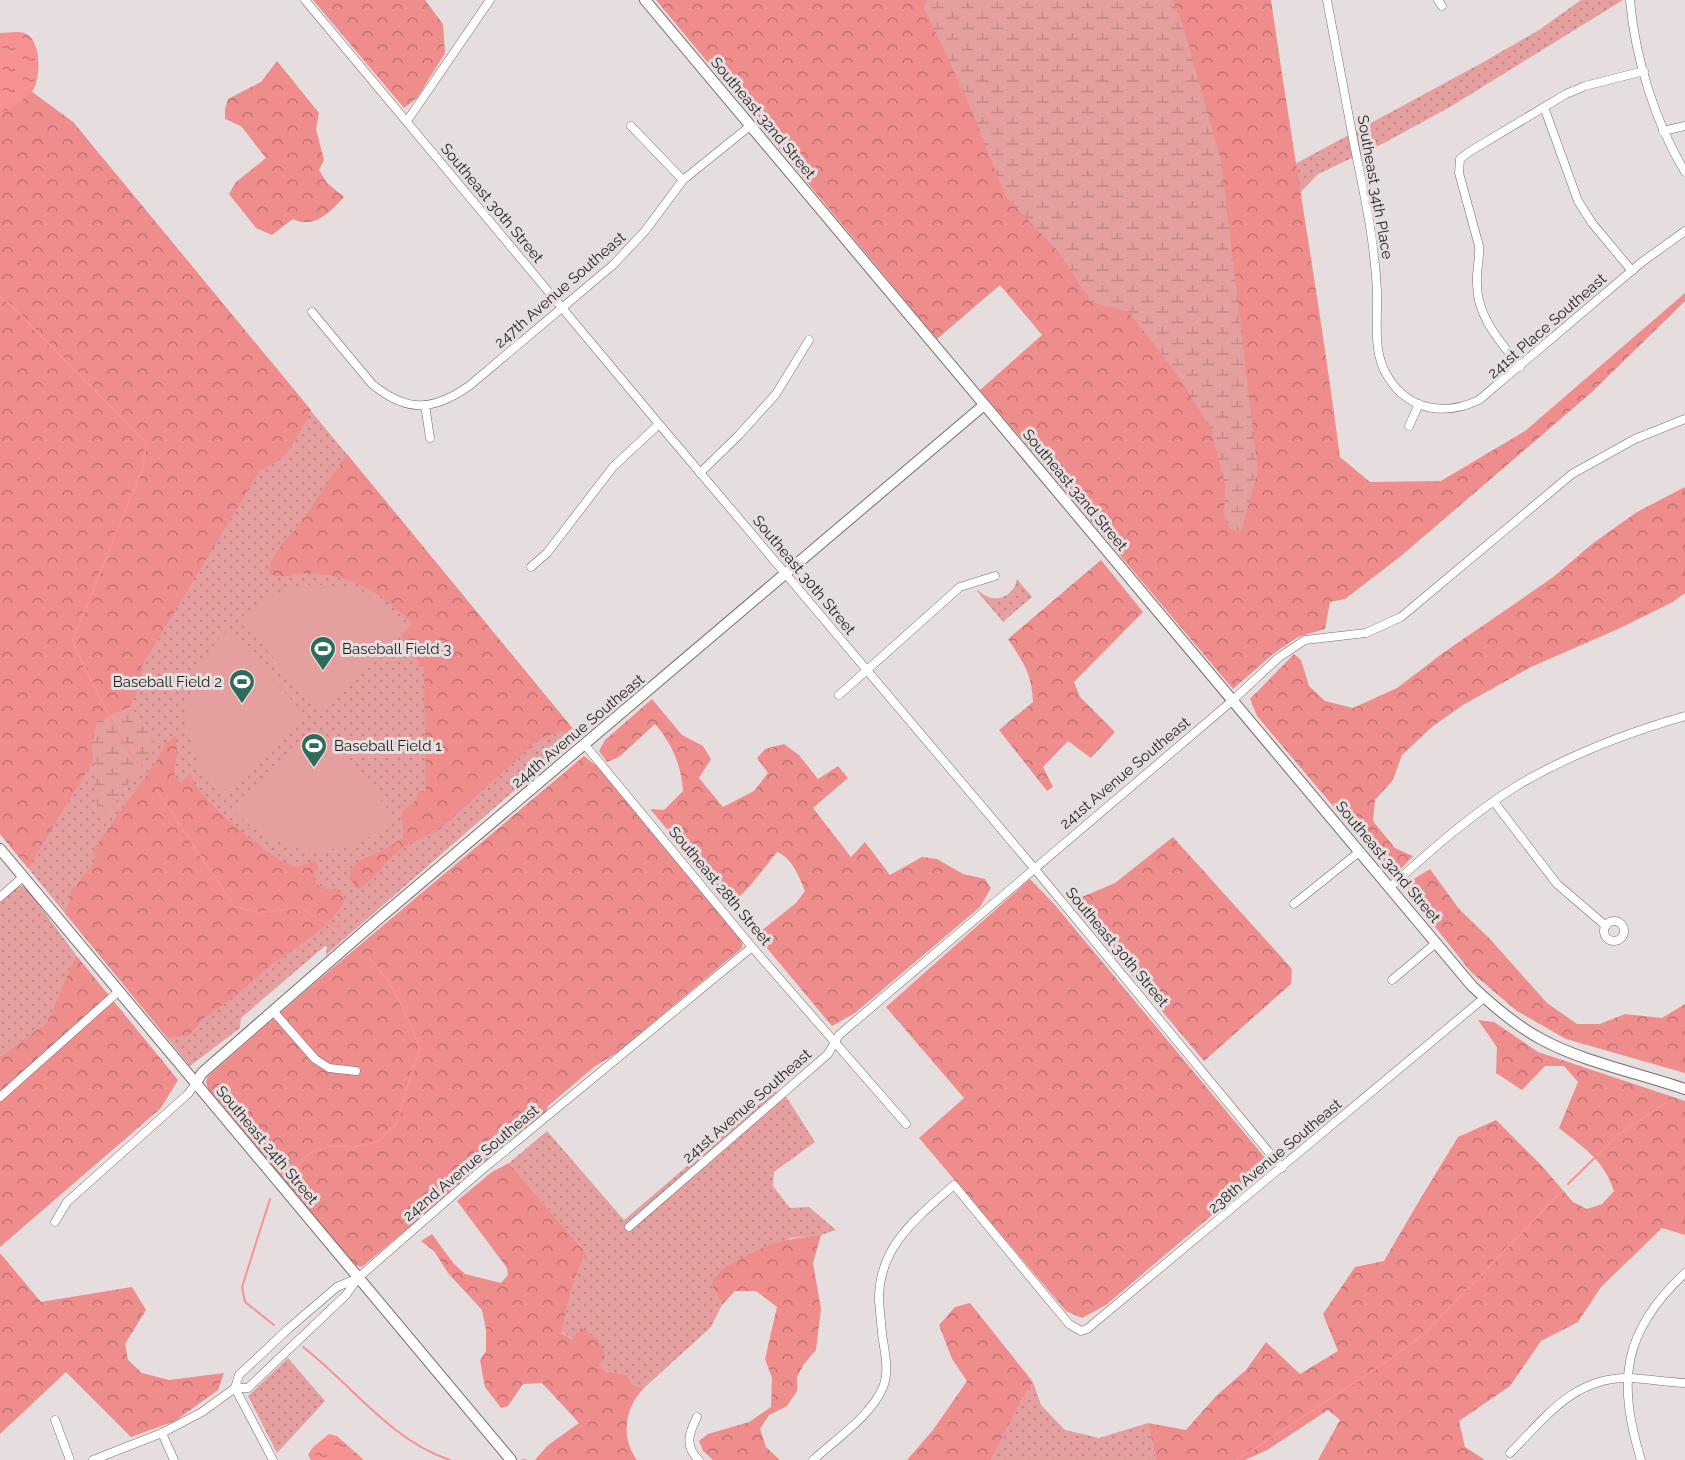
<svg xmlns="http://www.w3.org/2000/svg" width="1685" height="1460" font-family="Raleway,sans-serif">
<defs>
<pattern id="grass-dots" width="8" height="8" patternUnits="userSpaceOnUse" patternTransform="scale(1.5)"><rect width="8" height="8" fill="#e49f9e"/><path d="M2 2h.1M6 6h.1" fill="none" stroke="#c38888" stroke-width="1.8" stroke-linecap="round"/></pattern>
<pattern id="forest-crowns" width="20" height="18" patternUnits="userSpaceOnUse" patternTransform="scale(1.5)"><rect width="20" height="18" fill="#ef8c8c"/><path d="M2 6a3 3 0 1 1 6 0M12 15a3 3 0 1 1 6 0" fill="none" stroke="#c17272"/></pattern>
<pattern id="wetland-marsh" width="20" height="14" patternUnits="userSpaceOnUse" patternTransform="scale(1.5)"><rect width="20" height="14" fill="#e49f9e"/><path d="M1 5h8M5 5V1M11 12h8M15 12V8" fill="none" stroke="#c38888"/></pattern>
<pattern id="water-ripples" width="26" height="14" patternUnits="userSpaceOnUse" patternTransform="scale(1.5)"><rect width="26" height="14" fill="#f69292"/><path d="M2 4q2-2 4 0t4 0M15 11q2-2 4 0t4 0" fill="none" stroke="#c77777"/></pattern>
</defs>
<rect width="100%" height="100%" fill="#e6dede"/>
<g fill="url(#grass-dots)">
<path d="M1581 0H1623L1450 107 1384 143 1318 174 1300 193 1295 164 1480 64 1539 30Z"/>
<path d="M32 92 73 122 578 735 326 955 327 947 325 946 241 1018 240 1028 190 1066 0 834V115Z"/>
<path d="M1017 579 1032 597 1003 622 977 591 978 590C993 605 1013 599 1017 579Z"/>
<path d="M16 886H23L28 890 76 955 47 1022 0 1057V901Z"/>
<path d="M775 1091 787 1098 815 1142 774 1172 773 1186 790 1208 809 1207 836 1230 821 1235 791 1238 711 1284 722 1305 711 1327 644 1388 632 1385 628 1375 604 1371 597 1365 605 1358 561 1332 573 1283 586 1253 509 1163 547 1131 624 1220Z"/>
<path d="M288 1358 325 1401 277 1453 248 1396Z"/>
<path d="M1033 1382 1041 1405 1065 1430 1099 1438 1148 1423 1156 1460H991L1021 1401Z"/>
</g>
<g fill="url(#forest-crowns)">
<path d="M313 0H425L443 24 445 53 417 98 404 108Z"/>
<path d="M656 0H1271C1293 152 1320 304 1340 457L1370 482 1441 481 1525 431 1685 293V301L1592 392 1401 556 1345 599 1330 602 1325 629 1298 637 1273 654 1233 689 980 390 1042 335 1000 285 937 339Z"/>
<path d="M277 61 319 113 316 129 324 160 319 170 327 183 344 197C331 211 314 230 293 219L272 235 256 228 229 194 236 182 266 158 241 126 225 119V109L228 99 261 82Z"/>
<path d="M32 92 73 122 311 410C296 438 291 459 260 470L140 669 143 679 130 707 111 715 92 743 93 761 28 868 0 834V115Z"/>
<path d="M347 454 578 735 572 736 561 731 539 739 440 829C427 837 412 841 401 849 385 861 375 878 359 889L356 888 351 879 350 871 358 861 388 848 403 837 402 812 414 802 419 791H426L424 667H419C417 652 405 649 401 636L412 624C383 593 353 575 310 573 297 572 279 581 269 573 270 551 293 535 304 518 319 497 332 475 347 454Z"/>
<path d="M1685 487V593L1673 602 1618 629 1531 667 1463 705 1433 726 1402 755 1393 780 1375 800 1373 821 1395 848 1413 856 1393 877 1257 716 1250 699 1294 654 1301 660 1309 686 1325 701 1353 708 1397 688 1443 653 1552 578 1592 544 1637 512Z"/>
<path d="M1101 560 1143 612 1074 682 1080 697 1115 732 1091 758 1068 741 1043 767 1053 787 1047 791 999 730 1033 702C1032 674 1023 662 1008 639Z"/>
<path d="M652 699 682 735 703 746 711 759 699 778 723 807 754 791 768 773 757 758 765 749 784 744 799 755 818 779 838 766 848 778 813 808 851 857 865 842 890 875 922 857 937 859 963 874 985 879 991 888 980 907 855 1013 832 1026 756 935 796 903 805 891C799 876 792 858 777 852L750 886 731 905 650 809 664 810 683 791C681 764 672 744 655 724L619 757 607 762 599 751 605 740Z"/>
<path d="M176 736 177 754 174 774 180 783 190 774C194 781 197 789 202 794 216 811 274 862 294 866 303 868 307 861 315 861L319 868 314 873 316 884 325 889H337L345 900 340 909 317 933 271 965 235 996 206 1016 189 1035 168 1038 65 913 70 901 71 891 95 862 94 849 157 760 166 743Z"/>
<path d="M584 756 598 767 736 929 743 939 742 948 618 1052 594 1067 548 1106 546 1113 363 1266 360 1267 354 1264 208 1089 206 1082 208 1076 310 987Z"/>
<path d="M1173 837 1292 969 1291 984 1204 1061 1070 902 1115 883Z"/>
<path d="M1430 869 1459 909 1490 939 1547 1003 1577 1024H1600L1625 1014 1662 1018 1685 1004V1073L1566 1039 1517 1011 1471 972 1405 889 1409 882Z"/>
<path d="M1030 879 1055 905 1271 1165 1106 1305 1082 1318 1066 1311 919 1138 964 1098 886 1007Z"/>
<path d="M76 955 178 1080 161 1108 0 1247V1057L47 1022Z"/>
<path d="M1478 1020 1494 1022 1538 1052 1685 1101V1235L1662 1228 1601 1287 1578 1322 1541 1341 1510 1386 1459 1421 1465 1447 1485 1460H1318L1340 1420 1328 1410 1269 1449 1245 1460H1156L1148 1423 1186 1430 1217 1395 1246 1370 1266 1342 1300 1374 1338 1351 1323 1314 1355 1267 1384 1261 1422 1196 1458 1137 1496 1120 1541 1165 1573 1202 1587 1209 1602 1204 1614 1191C1604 1160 1584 1148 1559 1128L1578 1082 1564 1066H1545L1522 1090 1496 1073 1497 1047Z"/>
<path d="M509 1163 586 1253 573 1283 561 1333 572 1339 581 1328C593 1335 603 1343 605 1358L598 1365 604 1371 628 1375 632 1385 644 1388C625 1407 620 1437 637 1460H535L547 1446 579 1423 542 1383 523 1384 508 1406 501 1408 485 1387 480 1360 486 1351V1330L482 1310 448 1273 434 1251 421 1241 432 1234 454 1264 465 1274 501 1283 508 1275 507 1268 457 1201 492 1172Z"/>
<path d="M821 1235 813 1263 821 1309 816 1350 804 1364 797 1377V1391L787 1406 769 1415 760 1429 766 1447 780 1460H713L703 1451 699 1441 708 1434 749 1422 771 1407 772 1378 765 1359 777 1307 756 1291H735L722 1305 711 1284C719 1270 725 1267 739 1260 770 1242 786 1239 821 1235Z"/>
<path d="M0 1253 41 1302 132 1287 146 1310 125 1344 128 1360 142 1373 169 1380 224 1373 218 1390 175 1421 131 1437 66 1372 0 1434Z"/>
<path d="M970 1303 1033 1382 1021 1401 991 1460H907L933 1430 967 1381 952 1359 939 1325 955 1307Z"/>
</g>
<g fill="url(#wetland-marsh)">
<path d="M926 0H1173L1183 25 1221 160 1258 471 1241 532 1229 529 1224 517 1225 486 1211 429 1180 379 1129 312 1091 302 1058 251 1006 197 965 95 924 8Z"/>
<path d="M130 707 154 740 147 757 110 810 101 817 96 802 92 743 97 722Z"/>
</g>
<g fill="#e49f9e">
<path d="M305 585C350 583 379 595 408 629L319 709 239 619 265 599Z"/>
<path d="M228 629 307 717 219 795C174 740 177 679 228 629Z"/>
<path d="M319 729 396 818C342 866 279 858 231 808Z"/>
</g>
<g fill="url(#water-ripples)">
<path d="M0 33C7 33 17 31 24 33 42 38 42 81 31 93 23 101 10 109 0 115Z"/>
<path d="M329 1434 337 1436 364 1460H311L308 1455 312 1448Z"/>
</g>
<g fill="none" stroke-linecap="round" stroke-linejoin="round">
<g stroke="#f69292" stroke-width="2">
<path d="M0 297 9 303 146 443 143 467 72 642 119 735 139 765"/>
<path d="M157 791 234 906 260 913 300 907 320 920 342 929"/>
<path d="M288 1176 306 1156 317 1150 334 1146 356 1147 379 1141 396 1124 420 1048C405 1012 397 988 370 959"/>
<path d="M1568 1184 1619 1134 1672 1099"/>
<path d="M270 1199 242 1287 245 1302 274 1325"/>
<path d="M303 1347C351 1384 391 1441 450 1460"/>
<path d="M523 1460H525"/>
<path d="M1237 1460 1389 1360 1425 1333 1562 1191"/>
</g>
<defs>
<g id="street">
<path d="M305 0 659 424 1034 868 1282 1168"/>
<path d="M1327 0C1336 48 1345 96 1354 144 1364 193 1375 242 1377 292 1378 320 1372 353 1388 377 1409 411 1445 416 1479 400L1642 262 1685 231"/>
<path d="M1438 0 1442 6"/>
<path d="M1630 0C1635 58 1655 122 1685 172"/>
<path d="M1544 107 1578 201 1592 223 1632 271"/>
<path d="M407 121 490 0"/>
<path d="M631 126 683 180"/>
<path d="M1663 131 1685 126"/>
<path d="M312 312 372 384C407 413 433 411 469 386L613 265 645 231 683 180 750 126"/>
<path d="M1520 367C1501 342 1477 318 1477 284 1476 271 1480 259 1479 246L1459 173 1460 159 1469 152 1566 94 1585 86 1644 71"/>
<path d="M425 405 430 438"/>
<path d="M1409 426 1419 404"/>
<path d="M700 473 739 435 776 394 809 340"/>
<path d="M531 567 547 553 613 467 659 424"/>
<path d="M839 695 960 587 995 576"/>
<path d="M585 745 752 947 906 1124"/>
<path d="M1494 802 1557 884 1606 926"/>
<path d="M1389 888C1429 852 1469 816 1515 787 1568 755 1626 733 1685 716"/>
<path d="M0 897 23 877"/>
<path d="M1294 904 1359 852"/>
<circle cx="1614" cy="931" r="10"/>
<path d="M1392 980 1436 943"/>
<path d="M273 1011 315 1059 329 1068 356 1071"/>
<path d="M0 1097 119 991"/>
<path d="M55 1222 67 1202 188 1094 196 1083"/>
<path d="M629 1227 828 1054 839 1035 1232 701 1278 658 1305 640 1366 633 1401 617 1572 474 1635 439 1685 419"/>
<path d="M235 1388H248L346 1295 358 1278 477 1174 752 947"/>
<path d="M235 1388 273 1460"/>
<path d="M697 1417C689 1433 684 1446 699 1460"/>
<path d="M55 1420 70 1460"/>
<path d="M162 1433 174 1460"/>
<path d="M1510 1453C1546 1417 1574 1377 1629 1378 1648 1379 1666 1382 1685 1383"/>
<path d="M93 1460 162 1433 202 1412 235 1388 239 1375 288 1329 337 1287 356 1279"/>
<path d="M813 1460C835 1440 872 1415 883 1387 890 1371 884 1350 882 1333 881 1322 880 1311 879 1301 878 1246 917 1218 954 1185L1069 1324 1081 1331 1087 1329 1484 998"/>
<path d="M1641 1460C1617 1381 1622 1332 1685 1273"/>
</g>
<g id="secondary">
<path d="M645 0 1472 986C1493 1006 1515 1025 1541 1039 1583 1062 1639 1073 1685 1089"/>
<path d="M0 849 511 1460"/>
<path d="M196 1083 202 1073 376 921 984 405"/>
</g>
</defs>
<use href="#street" stroke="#756e6d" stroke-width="9"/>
<use href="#secondary" stroke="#756e6d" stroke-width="12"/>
<use href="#street" stroke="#fff" stroke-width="8"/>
<use href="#secondary" stroke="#fff" stroke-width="10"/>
</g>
<defs>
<symbol id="stadium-pin" viewBox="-11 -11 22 30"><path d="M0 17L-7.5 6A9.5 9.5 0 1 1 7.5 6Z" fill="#2e6c59" stroke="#e6dede"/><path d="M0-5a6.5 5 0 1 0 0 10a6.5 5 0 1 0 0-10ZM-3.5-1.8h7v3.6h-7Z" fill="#fff"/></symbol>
</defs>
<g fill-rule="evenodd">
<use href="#stadium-pin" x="308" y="634" width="30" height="40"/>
<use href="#stadium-pin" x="227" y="667" width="30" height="40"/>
<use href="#stadium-pin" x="299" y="731" width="30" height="40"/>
</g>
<g text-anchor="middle" stroke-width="6" stroke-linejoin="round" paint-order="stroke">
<g font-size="15" fill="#211e1e" stroke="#e6dede">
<text transform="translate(763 118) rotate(50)" y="5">Southeast 32nd Street</text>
<text transform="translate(1375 187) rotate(80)" y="5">Southeast 34th Place</text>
<text transform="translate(492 203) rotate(50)" y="5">Southeast 30th Street</text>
<text transform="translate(560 290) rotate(-41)" y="5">247th Avenue Southeast</text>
<text transform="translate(1547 326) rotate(-41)" y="5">241st Place Southeast</text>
<text transform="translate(1075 490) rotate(50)" y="5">Southeast 32nd Street</text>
<text transform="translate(804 575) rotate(50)" y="5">Southeast 30th Street</text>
<text transform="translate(578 731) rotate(-40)" y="5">244th Avenue Southeast</text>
<text transform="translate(1125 773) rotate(-40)" y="5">241st Avenue Southeast</text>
<text transform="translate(1388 862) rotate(50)" y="5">Southeast 32nd Street</text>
<text transform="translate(720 886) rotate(50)" y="5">Southeast 28th Street</text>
<text transform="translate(1117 947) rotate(50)" y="5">Southeast 30th Street</text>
<text transform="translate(747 1106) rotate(-41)" y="5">241st Avenue Southeast</text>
<text transform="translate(267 1145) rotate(50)" y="5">Southeast 24th Street</text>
<text transform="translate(1275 1156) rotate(-40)" y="5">238th Avenue Southeast</text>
<text transform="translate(471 1163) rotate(-40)" y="5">242nd Avenue Southeast</text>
</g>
<g font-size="15" fill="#211e1e" stroke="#e6dede" text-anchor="start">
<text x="342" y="654">Baseball Field 3</text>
<text x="222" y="687" text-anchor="end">Baseball Field 2</text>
<text x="334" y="751">Baseball Field 1</text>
</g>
</g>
</svg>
